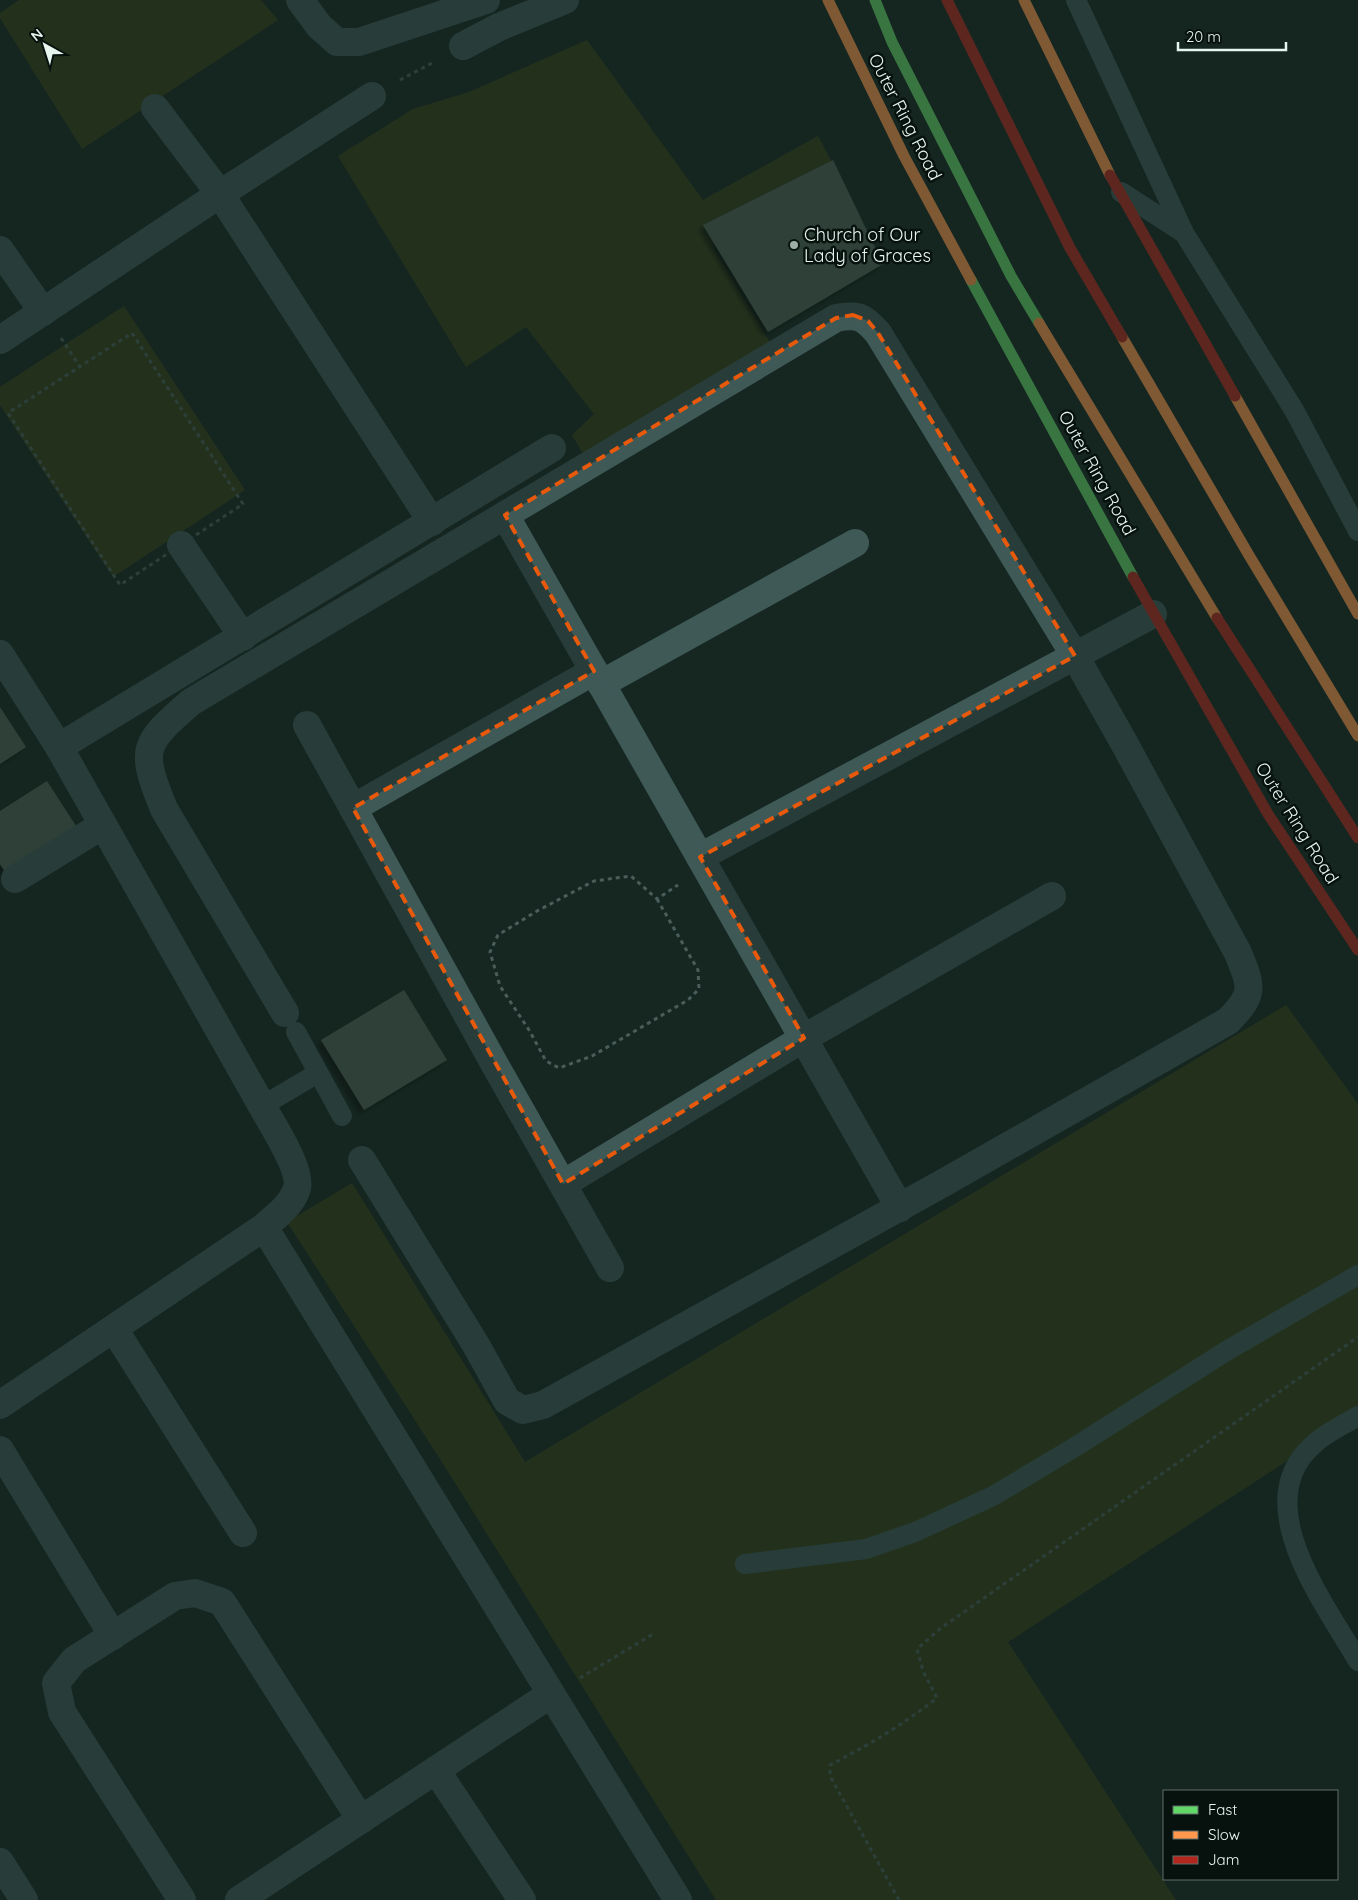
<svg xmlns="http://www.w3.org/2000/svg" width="1358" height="1900" font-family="Quicksand,sans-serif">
<defs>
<filter id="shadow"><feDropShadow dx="-4.5" dy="4.5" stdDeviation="2.5" flood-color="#0009"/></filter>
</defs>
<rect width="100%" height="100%" fill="#162721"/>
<g fill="#333f18">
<path d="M19 0H261L278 20 82 149 0 18V13Z"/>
<path d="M587 40 703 200 818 136 842 181 712 246 777 354 588 462 572 435 594 414 526 327 466 367 338 156 413 109 469 92Z"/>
<path d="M124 306 245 490 113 577 0 405V387Z"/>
<path d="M1286 1005 1358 1104V1415L1008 1642 1176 1900H716L442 1462 287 1222 352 1183 525 1462Z"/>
</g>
<g fill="#4d6153" filter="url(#shadow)">
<path d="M833 160 883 264 768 332 703 225Z"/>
<path d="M0 707 26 747 0 764Z"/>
<path d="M47 781 78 829 7 875 0 864V811Z"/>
<path d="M404 990 447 1060 364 1110 321 1040Z"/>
</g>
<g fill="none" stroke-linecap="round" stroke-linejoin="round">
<g stroke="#4a5d5b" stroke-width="3" stroke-dasharray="4 4" stroke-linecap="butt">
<path d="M400 80 434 62"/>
<path d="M132 333 243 504 120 585 8 413Z"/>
<path d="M61 338 80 367"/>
<path d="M657 899 698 970 699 989 688 1000 592 1056 559 1068 546 1061 529 1030 500 986 490 952 498 935 537 911 594 881 631 876 657 899 678 885"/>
<path d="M580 1678 653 1634"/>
<path d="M899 1900 830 1776V1765C867 1746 904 1724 937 1698L923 1671 917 1649 941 1628 1358 1337"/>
</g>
<g stroke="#3f5957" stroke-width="20">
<path d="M1076 0 1184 233"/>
<path d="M1121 192 1184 233 1294 410 1358 531"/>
<path d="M296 1032 342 1116"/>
<path d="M262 1106 318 1073"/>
<path d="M1358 1416C1344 1425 1325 1433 1313 1445 1247 1503 1325 1604 1358 1661"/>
<path d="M745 1564 866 1549 915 1532 993 1496 1075 1447 1228 1350 1358 1275"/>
</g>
<g stroke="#3f5957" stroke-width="28">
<path d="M300 0 319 26 337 42H359L486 0"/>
<path d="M463 46 499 27 565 0"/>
<path d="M155 108 220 194 432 522"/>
<path d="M0 250 43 312"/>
<path d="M0 340 220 194 372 96"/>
<path d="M505 515 900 1208"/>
<path d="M181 545 243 637"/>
<path d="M0 654 59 747 262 1106C272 1124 302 1170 297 1188 292 1205 276 1216 264 1227L0 1405"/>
<path d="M601 684 855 543"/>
<path d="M307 725 495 1065 610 1268"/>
<path d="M59 747 552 448"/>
<path d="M353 808 594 671"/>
<path d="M700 857 1153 614"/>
<path d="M15 879 103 825"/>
<path d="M285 1013 164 809C139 748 143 744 191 702L836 318C858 314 863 316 878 333L1075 656 1123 741 1238 953C1252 987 1255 994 1228 1021L945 1182 543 1405 523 1410 507 1401 476 1345 362 1160"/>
<path d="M563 1184 804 1038 1052 896"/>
<path d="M264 1227 678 1900"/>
<path d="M114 1329 243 1533"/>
<path d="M0 1450 113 1636"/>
<path d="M436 1770 522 1900"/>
<path d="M0 1862 24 1900"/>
<path d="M182 1900 62 1712 56 1683 74 1660 175 1596 195 1593 222 1602 361 1820"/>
<path d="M239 1900 551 1694"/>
</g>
<g stroke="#63d668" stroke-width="11">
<path d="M875 0 892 42 1011 276 1039 323"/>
<path d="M971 280 1133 577"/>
</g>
<g stroke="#ff974d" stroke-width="11">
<path d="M828 0 904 156 971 280"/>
<path d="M1024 0 1110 175"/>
<path d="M1039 323 1217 618"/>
<path d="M1122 337 1250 557 1358 736"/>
<path d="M1235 396 1358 614"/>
</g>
<g stroke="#b3261e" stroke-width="11">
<path d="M947 0 1070 248 1122 337"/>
<path d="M1110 175 1235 396"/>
<path d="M1133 577 1268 814 1358 950"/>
<path d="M1217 618 1358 838"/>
</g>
</g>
<path d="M0 0H1358V1900H0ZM853 315 868 321 878 333 1075 656 700 857 804 1038 563 1184 353 808 594 671 505 515 836 318Z" fill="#162721" fill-opacity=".55" fill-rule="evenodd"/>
<path fill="none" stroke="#e8590c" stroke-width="4" stroke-dasharray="10 6" stroke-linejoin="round" d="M853 315 868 321 878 333 1075 656 700 857 804 1038 563 1184 353 808 594 671 505 515 836 318Z"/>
<circle fill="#9daea7" stroke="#07120e" stroke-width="2" cx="794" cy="245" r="5"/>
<g text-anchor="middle" stroke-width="5" stroke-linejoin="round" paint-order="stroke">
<g font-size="18" fill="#e6f6ef" stroke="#07120e">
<text transform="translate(905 117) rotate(63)" y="6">Outer Ring Road</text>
<text transform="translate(1097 473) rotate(61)" y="6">Outer Ring Road</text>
<text transform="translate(1297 823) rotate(58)" y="6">Outer Ring Road</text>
</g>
<g font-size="18" fill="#e6f6ef" stroke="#07120e" text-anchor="start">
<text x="804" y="241">Church of Our<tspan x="804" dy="21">Lady of Graces</tspan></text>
</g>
</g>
<rect x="1163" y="1790" width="175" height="90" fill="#07120e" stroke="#606d68"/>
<rect x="1173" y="1806" width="25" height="8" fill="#63d668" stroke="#606d68"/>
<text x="1208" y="1815" font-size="15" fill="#e6f6ef">Fast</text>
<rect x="1173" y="1831" width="25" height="8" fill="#ff974d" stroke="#606d68"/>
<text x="1208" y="1840" font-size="15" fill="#e6f6ef">Slow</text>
<rect x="1173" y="1856" width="25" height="8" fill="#b3261e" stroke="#606d68"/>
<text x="1208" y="1865" font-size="15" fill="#e6f6ef">Jam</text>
<g transform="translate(45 45) rotate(321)" stroke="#07120e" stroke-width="4" paint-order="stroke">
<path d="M0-4L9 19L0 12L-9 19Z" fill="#e6f6ef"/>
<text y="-8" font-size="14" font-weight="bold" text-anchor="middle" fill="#e6f6ef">N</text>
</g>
<path d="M1178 42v8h108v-8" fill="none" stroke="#e6f6ef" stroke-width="2.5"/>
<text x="1186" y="42" font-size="15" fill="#e6f6ef" stroke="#07120e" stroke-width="4" paint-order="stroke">20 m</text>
</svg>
